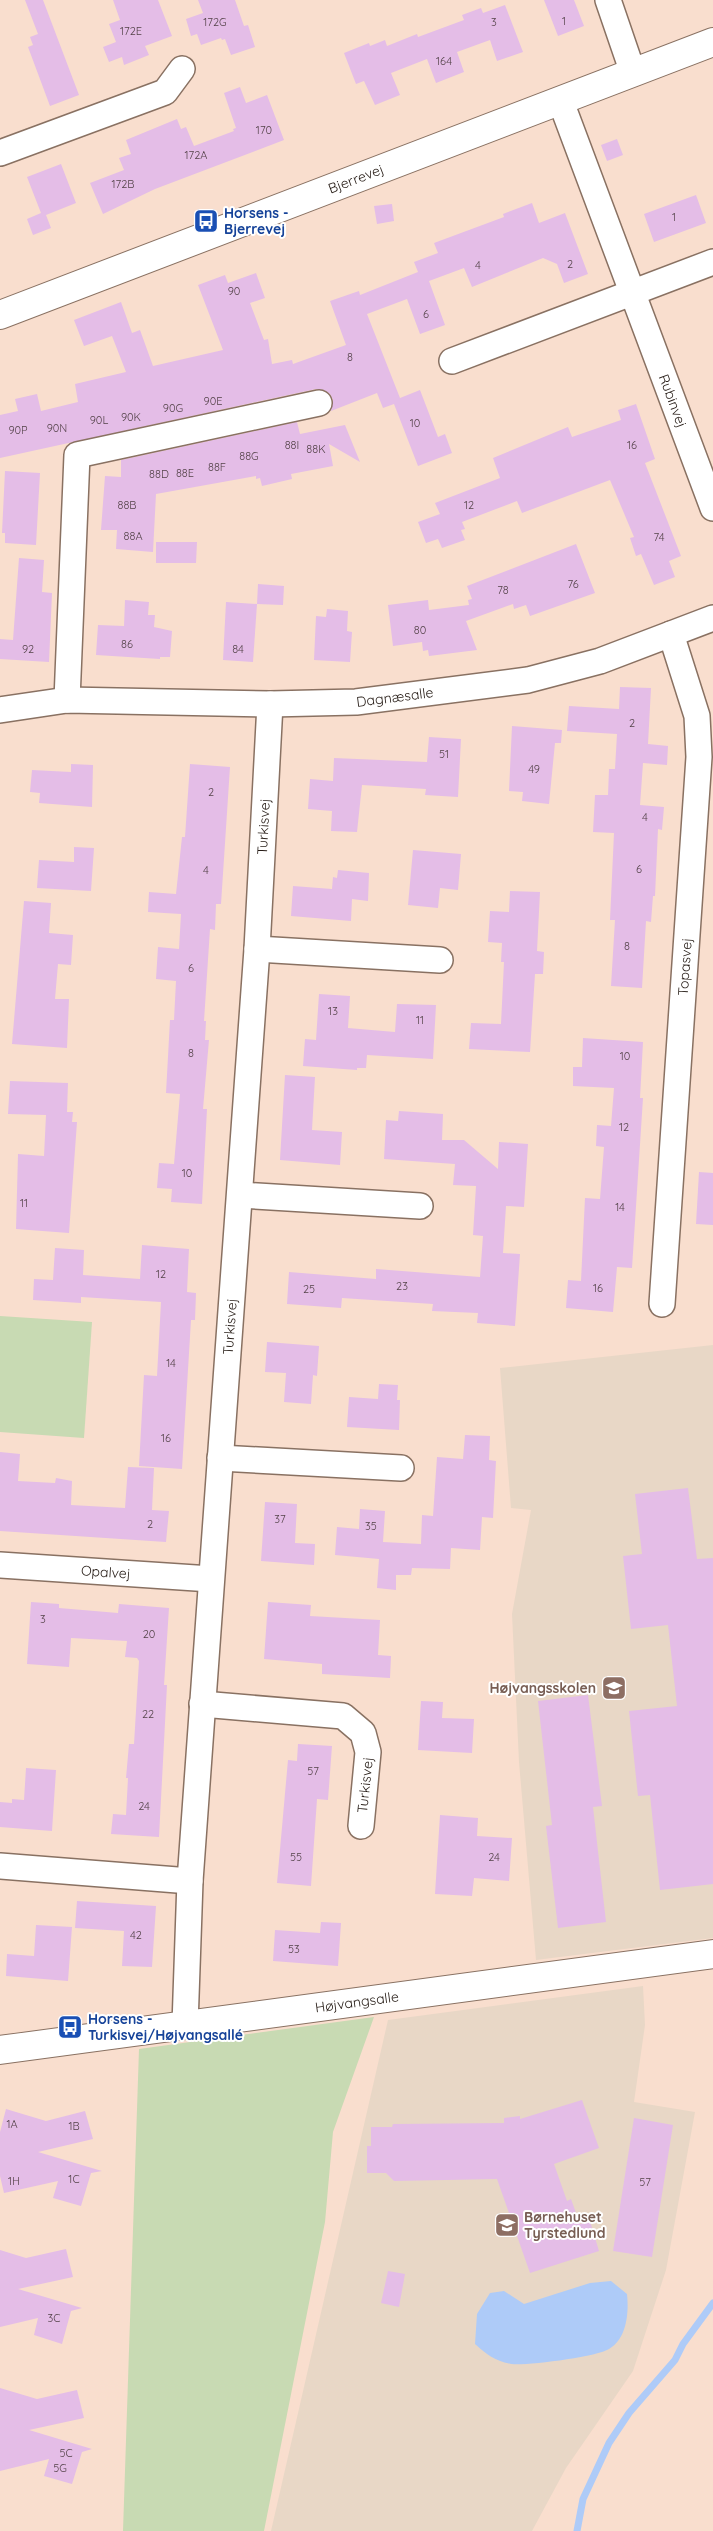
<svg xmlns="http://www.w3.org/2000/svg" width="713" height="2531" font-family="Quicksand,sans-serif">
<rect width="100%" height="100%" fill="#f9dece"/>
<g fill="#e8d7c6">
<path d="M713 1345V1938L536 1960 519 1762 512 1614 531 1510 511 1508 500 1368Z"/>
<path d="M643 1986 645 2025 634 2102 695 2112 666 2270 633 2371 566 2468 532 2531H271L388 2020Z"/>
</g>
<g fill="#c8dab3">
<path d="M0 1316 92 1322 84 1438 0 1432Z"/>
<path d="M374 2017 333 2132 325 2222 264 2531H123L139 2049Z"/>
</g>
<path fill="#aecbf8" d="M611 2281 627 2294C629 2312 627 2339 609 2349 597 2357 525 2366 511 2364 495 2361 486 2354 475 2344L477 2314 490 2293 504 2291 524 2304 590 2283Z"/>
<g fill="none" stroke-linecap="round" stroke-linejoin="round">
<path stroke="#aecbf8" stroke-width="7" d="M577 2531 583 2499 609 2443 629 2413 675 2360 683 2344 713 2303"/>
</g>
<g fill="#e4bde7">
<path d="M25 0H43L79 95 50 106 28 47 33 45 30 37 38 34Z"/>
<path d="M113 0H158L172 36 145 46 149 55 124 65 122 57 109 62 103 47 116 42 109 24 120 20Z"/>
<path d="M198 0H235L244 26 248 25 255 47 231 55 225 39 222 40 221 38 201 45 197 34 191 36 186 19 203 13Z"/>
<path d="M544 0H574L584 26 558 36Z"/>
<path d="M505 5 523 52 497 61 490 40 457 52 464 72 436 83 427 59 391 73 400 95 375 105 364 81 356 84 344 53 369 43 370 46 385 40 387 46 417 34 418 37 464 20 462 15 481 8 483 13Z"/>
<path d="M240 87 246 103 267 95 284 140 155 189 103 214 90 183 124 170 119 158 131 154 126 140 177 119 181 129 186 127 194 146 234 131 233 129 236 128 224 93Z"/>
<path d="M617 139 623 155 607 161 601 145Z"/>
<path d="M61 164 76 203 46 215 51 228 33 235 27 219 41 213 27 177Z"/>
<path d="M696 195 706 223 654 242 644 214Z"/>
<path d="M532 203 539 223 565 213 588 274 564 283 557 264 543 258 472 287 464 268 429 281 445 325 420 334 407 299 367 314 400 398 420 390 438 437 445 434 452 453 418 466 394 404 383 408 377 393 331 411 333 400 330 394 324 390 316 389 0 458V415L18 411 15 399 37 394 41 411 78 402 75 384 126 372 112 336 84 346 74 320 121 302 132 333 140 330 153 366 223 350 198 285 225 275 228 283 256 273 265 298 250 303 264 340 268 339 272 364 292 360 293 364 346 345 330 301 359 291 360 295 418 272 414 262 438 253 434 243 504 217 503 214Z"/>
<path d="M392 204 394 221 377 224 374 206Z"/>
<path d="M636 404 655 459 645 463 681 556 669 561 675 577 654 585 641 554 636 556 630 538 634 537 610 480 522 513 517 501 462 522 465 529 461 530 465 540 442 548 438 539 426 543 418 522 440 514 435 503 500 478 493 458 568 427 572 437 621 420 618 410Z"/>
<path d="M297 422 300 434 345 425 360 462 329 444 333 466 291 474 292 479 262 486 260 478 256 479V476L156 494 153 552 116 549 117 530H101L105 476 121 477V460Z"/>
<path d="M5 471 40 473 36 545 5 543V533H2Z"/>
<path d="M156 542H197L196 563H156Z"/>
<path d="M576 544 595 593 530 616 526 605 514 609 513 604 466 621 477 650 429 656 428 650 423 651 422 642 393 646 388 605 428 600 429 610 469 605 468 600 472 599 467 586Z"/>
<path d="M19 558 44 560 42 592 52 593 49 662 0 659V639L13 640Z"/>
<path d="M258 584 284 586 283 605 257 604Z"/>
<path d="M125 600 149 602 148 615H155L154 627 172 631 170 657H160V659L96 655 98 625 124 626Z"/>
<path d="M226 602 257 604 253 662 223 660Z"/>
<path d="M327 609 348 611 347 631 352 632 350 662 314 660 316 616 326 617Z"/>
<path d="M620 687 651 688 648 744 668 746 667 765 643 763 640 805 664 807 662 830 658 829 655 896H653L651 922 646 921 642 988 611 986 615 920H610L614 833 593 832 595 795H608L609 769H615L617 734 567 731 569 706 619 709Z"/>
<path d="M512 726 562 730 561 743H555L549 804 522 801 523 792 509 791Z"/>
<path d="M429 737 461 739 458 797 425 795 426 789 362 785 357 832 331 831 332 811 308 809 310 779 333 781 334 758 427 762Z"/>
<path d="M71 764 93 765 92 807 39 803 40 793 30 792 32 770 71 772Z"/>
<path d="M190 764 230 767 221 904H216L215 930 210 929 204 1021H206L205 1040H209L203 1109H207L202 1204 171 1202 172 1189 157 1188 159 1163 174 1164 180 1094 166 1093 170 1020H174L176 981 156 979 158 947 179 949 181 914 148 912 149 892 176 894 182 837H185Z"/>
<path d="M74 847 94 848 91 891 37 888 39 860 74 862Z"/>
<path d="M413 850 461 854 458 890 440 888 438 908 408 905Z"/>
<path d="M338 870 369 873 368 901 352 899 351 921 291 916 293 886 332 889 333 877 337 878Z"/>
<path d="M510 891 540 892 537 951 544 952 543 974H535L530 1052 469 1049 471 1023 501 1024 504 962H501L502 943 488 942 490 911 509 912Z"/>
<path d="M24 901 51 903 49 933 73 935 71 965 58 964 55 999H69L67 1048 12 1044Z"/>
<path d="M319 994 350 996 348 1028 395 1032 397 1004 436 1005 433 1059 367 1055 366 1068H357V1070L303 1066 305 1039 316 1040Z"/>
<path d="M583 1038 643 1042 640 1098H643L632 1268 617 1267 613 1312 566 1308 568 1280 581 1281 585 1198 600 1199 604 1147 596 1146 597 1125 611 1126 614 1088 573 1086V1067H582Z"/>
<path d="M285 1075 315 1077 312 1130 342 1132 340 1165 280 1160Z"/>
<path d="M10 1081 68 1083 67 1112H73L72 1122H77L69 1233 16 1229 18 1154 44 1156 46 1115 8 1114Z"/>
<path d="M399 1111 443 1114 442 1140H464L498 1169 499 1142 528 1144 524 1207 506 1206 503 1253 520 1254 515 1326 477 1323 478 1313 432 1311 433 1304 342 1298 341 1308 287 1304 289 1272 376 1279V1269L480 1277 483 1236 473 1235 476 1186 453 1185 455 1164 384 1159 386 1120 398 1121Z"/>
<path d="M699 1172 713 1173V1225L696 1224Z"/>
<path d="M142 1245 189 1249 187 1292 196 1293 195 1320H191L182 1469 139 1466 144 1375 157 1376 161 1302 81 1297V1303L33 1300 34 1279 53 1280 55 1248 84 1250 83 1275 140 1279Z"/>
<path d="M267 1342 319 1346 317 1376 313 1375 311 1404 284 1402 286 1373 265 1372Z"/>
<path d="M379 1384 398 1385 397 1400H400L399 1430 347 1427 349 1397 378 1399Z"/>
<path d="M465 1435 490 1436 489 1460 496 1461 493 1518 482 1517 480 1550 451 1548 450 1569 412 1568 411 1575H396V1590L377 1588 379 1559 335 1555 337 1527 359 1529 360 1509 385 1511 383 1542 421 1544 422 1515 433 1516 437 1457 463 1459Z"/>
<path d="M0 1452 20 1454 18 1481 55 1483 56 1478 72 1481 71 1505 125 1508 128 1467 154 1468 152 1510 169 1511 166 1542 0 1531Z"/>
<path d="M688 1488 697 1559 713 1558V1884L660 1890 650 1795 638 1796 629 1711 677 1706 668 1625 631 1629 623 1556 642 1554 635 1494Z"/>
<path d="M265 1502 297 1504 295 1543 315 1544 314 1565 261 1561Z"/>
<path d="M31 1602 59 1604V1608L118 1613 119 1604 169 1608 164 1685H167L159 1837 111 1834 113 1814 126 1815 128 1778H126L129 1744H134L139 1661 137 1658 125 1657 127 1641 71 1638 69 1667 27 1664Z"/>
<path d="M268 1602 311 1605 310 1616 380 1620 378 1655 391 1656 390 1678 322 1674V1664L264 1659Z"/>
<path d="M588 1695 602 1806 593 1807 606 1922 558 1928 546 1826 552 1825 538 1701Z"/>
<path d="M421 1701 443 1702 442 1718 474 1719 472 1753 418 1750Z"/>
<path d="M298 1744 332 1746 328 1800 317 1799 311 1886 277 1883 288 1760 297 1761Z"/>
<path d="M26 1768 56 1770 52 1831 0 1827V1802L12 1803V1799L24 1800Z"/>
<path d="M440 1815 478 1818 477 1836 512 1838 509 1881 474 1878 472 1896 435 1894Z"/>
<path d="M77 1901 156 1906 152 1967 122 1966 124 1931 75 1928Z"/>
<path d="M321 1922 341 1923 338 1966 273 1961 275 1930 320 1933Z"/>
<path d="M36 1925 72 1927 68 1981 6 1976 7 1954 34 1956Z"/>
<path d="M582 2100 599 2148 554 2164 567 2201 571 2199 580 2224 590 2221 599 2251 530 2273 497 2179 394 2181 386 2173H367V2146H371V2127H392L393 2124 504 2123V2118L520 2116V2119Z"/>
<path d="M6 2109 46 2121 85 2111 93 2139 38 2152 102 2171 91 2173 81 2206 53 2198 58 2181 4 2193 0 2176V2132Z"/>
<path d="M634 2118 673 2125 652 2257 613 2251Z"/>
<path d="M66 2249 73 2277 18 2289 82 2308 71 2311 62 2344 34 2335 38 2318 0 2327V2250L26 2258Z"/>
<path d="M388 2271 405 2274 399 2307 381 2303Z"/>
<path d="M0 2388 37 2399 77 2390 84 2418 29 2430 92 2449 82 2452 72 2484 44 2476 49 2459 0 2471Z"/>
</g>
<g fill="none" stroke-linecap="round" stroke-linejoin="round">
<defs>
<g id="minor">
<path d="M608 0 633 73"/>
<path id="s1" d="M561 102 713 508"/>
<path d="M0 153 165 92 182 69"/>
<path d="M452 361 713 262"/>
<path d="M67 700 77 455 319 403"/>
<path id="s2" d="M0 710 67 700 270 704 356 702 528 680 600 661 713 618"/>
<path d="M257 949 440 960"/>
<path d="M240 1195 420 1206"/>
<path id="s3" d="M662 1304 699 757 697 716 671 634"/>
<path d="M220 1458 401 1468"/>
<path id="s4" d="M0 1565 211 1579"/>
<path d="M202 1704 343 1716 363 1733 368 1752 361 1826"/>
<path d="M0 1866 190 1881"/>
<path id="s5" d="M185 2025 190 1881 257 949 270 704"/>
</g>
<g id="tertiary">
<path id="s6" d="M0 315 713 42"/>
<path id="s7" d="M0 2050 713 1954"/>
</g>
</defs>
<use href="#minor" stroke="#897162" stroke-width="28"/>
<use href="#tertiary" stroke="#897162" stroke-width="30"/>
<use href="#minor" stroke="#fff" stroke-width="25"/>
<use href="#tertiary" stroke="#fff" stroke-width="28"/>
</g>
<defs>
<symbol id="bus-square" viewBox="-11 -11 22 22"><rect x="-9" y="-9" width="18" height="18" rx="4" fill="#1a4fb4" stroke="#fff"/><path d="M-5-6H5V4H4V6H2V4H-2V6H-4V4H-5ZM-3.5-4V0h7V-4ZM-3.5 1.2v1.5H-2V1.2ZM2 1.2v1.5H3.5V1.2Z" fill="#fff"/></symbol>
<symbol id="school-square" viewBox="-11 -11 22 22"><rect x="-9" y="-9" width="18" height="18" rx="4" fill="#8d6e63" stroke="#fff"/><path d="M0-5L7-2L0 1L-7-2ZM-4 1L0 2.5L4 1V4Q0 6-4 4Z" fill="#fff"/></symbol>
</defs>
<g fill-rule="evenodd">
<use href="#bus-square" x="192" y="207" width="28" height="28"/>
<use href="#school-square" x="600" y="1674" width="28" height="28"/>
<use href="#bus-square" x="56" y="2013" width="28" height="28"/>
<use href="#school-square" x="493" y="2211" width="28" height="28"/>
</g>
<g text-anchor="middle" stroke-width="4" stroke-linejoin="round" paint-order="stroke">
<g font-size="11" fill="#544349">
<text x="564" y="25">1</text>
<text x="215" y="26">172G</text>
<text x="494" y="26">3</text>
<text x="131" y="35">172E</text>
<text x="444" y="65">164</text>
<text x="264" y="134">170</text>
<text x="196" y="159">172A</text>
<text x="123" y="188">172B</text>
<text x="674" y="221">1</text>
<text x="570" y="268">2</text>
<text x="478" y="269">4</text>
<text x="234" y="295">90</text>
<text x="426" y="318">6</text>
<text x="350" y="361">8</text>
<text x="213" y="405">90E</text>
<text x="173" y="412">90G</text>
<text x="131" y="421">90K</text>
<text x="99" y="424">90L</text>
<text x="415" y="427">10</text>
<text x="57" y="432">90N</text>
<text x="18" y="434">90P</text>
<text x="292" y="449">88I</text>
<text x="632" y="449">16</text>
<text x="316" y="453">88K</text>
<text x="249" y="460">88G</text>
<text x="217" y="471">88F</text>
<text x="185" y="477">88E</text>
<text x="159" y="478">88D</text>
<text x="127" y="509">88B</text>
<text x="469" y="509">12</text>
<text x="133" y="540">88A</text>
<text x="659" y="541">74</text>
<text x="573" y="588">76</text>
<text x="503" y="594">78</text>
<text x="420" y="634">80</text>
<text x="127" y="648">86</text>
<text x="28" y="653">92</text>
<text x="238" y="653">84</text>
<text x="632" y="727">2</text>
<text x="444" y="758">51</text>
<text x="534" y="773">49</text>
<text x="211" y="796">2</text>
<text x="645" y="821">4</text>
<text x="639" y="873">6</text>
<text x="206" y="874">4</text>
<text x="627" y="950">8</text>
<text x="191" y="972">6</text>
<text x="333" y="1015">13</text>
<text x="420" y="1024">11</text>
<text x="191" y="1057">8</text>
<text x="625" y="1060">10</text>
<text x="624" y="1131">12</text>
<text x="187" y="1177">10</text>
<text x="24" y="1207">11</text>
<text x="620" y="1211">14</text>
<text x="161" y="1278">12</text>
<text x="402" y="1290">23</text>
<text x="598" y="1292">16</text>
<text x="309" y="1293">25</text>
<text x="171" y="1367">14</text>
<text x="166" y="1442">16</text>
<text x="280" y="1523">37</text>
<text x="150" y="1528">2</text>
<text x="371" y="1530">35</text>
<text x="43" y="1623">3</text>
<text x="149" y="1638">20</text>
<text x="148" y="1718">22</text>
<text x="313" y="1775">57</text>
<text x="144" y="1810">24</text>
<text x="296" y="1861">55</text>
<text x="494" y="1861">24</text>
<text x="136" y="1939">42</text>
<text x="294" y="1953">53</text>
<text x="12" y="2128">1A</text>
<text x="74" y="2130">1B</text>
<text x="74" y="2183">1C</text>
<text x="14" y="2185">1H</text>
<text x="645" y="2186">57</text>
<text x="54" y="2322">3C</text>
<text x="66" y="2457">5C</text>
<text x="60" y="2472">5G</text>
</g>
<g font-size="14" fill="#241a14" stroke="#fff">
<text dy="5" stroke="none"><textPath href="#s6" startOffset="381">Bjerrevej</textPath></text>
<text dy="5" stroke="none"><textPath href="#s1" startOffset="319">Rubinvej</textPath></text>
<text dy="5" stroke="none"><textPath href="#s2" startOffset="396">Dagnæsalle</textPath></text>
<text dy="5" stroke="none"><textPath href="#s5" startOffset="1201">Turkisvej</textPath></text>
<text dy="5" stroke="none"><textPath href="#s3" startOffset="338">Topasvej</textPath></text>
<text dy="5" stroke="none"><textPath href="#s5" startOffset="700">Turkisvej</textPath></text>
<text dy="5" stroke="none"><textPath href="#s4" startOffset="106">Opalvej</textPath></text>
<text transform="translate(365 1785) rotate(-84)" y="5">Turkisvej</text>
<text dy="5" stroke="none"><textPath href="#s7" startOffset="360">Højvangsalle</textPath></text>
</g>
<g font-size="14" font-weight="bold" fill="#164399" stroke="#fff" text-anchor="start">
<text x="224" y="218">Horsens -<tspan x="224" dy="16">Bjerrevej</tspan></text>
<text x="88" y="2024">Horsens -<tspan x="88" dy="16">Turkisvej/Højvangsallé</tspan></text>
</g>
<g font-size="14" font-weight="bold" fill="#785e54" stroke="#fff" text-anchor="end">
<text x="596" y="1693">Højvangsskolen</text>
<text x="524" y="2222" text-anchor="start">Børnehuset<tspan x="524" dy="16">Tyrstedlund</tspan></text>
</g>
</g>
</svg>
